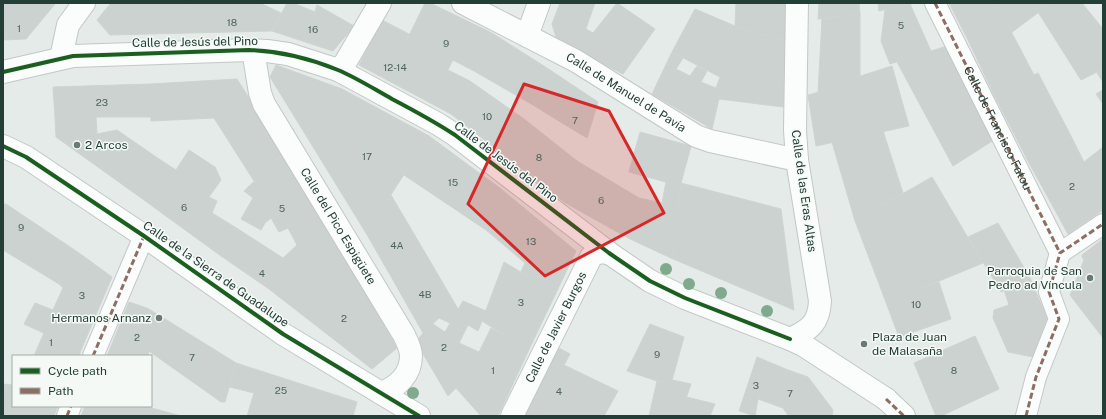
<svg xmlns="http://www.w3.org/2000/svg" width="1106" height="419" font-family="'Public Sans',sans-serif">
<rect width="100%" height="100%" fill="#e5ebe8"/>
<g fill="#ccd2cf" stroke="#ced4d1">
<path d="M3 3H54L55 4 26 39 3 40Z"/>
<path d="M111 3H186L187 33 110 35 97 20Z"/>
<path d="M186 3H260L281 13 272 31 187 33Z"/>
<path d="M287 3H293L315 12 317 5 354 26 333 51 272 31Z"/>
<path d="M425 3H430L492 33 474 71 453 60 444 77 401 52Z"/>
<path d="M560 3H595L578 51 556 37 552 24Z"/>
<path d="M617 3 655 29 623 74 578 51 586 29 593 33Z"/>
<path d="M736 3H779L786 5 785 41 735 26Z"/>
<path d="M819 3H859L860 14 818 19Z"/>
<path d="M878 3H916L879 11Z"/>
<path d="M949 3H996L1005 20 967 38Z"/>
<path d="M996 3H1051L1011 33Z"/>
<path d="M1051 3H1082L1103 29V69L1081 80 1038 12Z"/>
<path d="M910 4 931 51 890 64 881 41 885 10Z"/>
<path d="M695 9 735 26 785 41 783 107 719 99 721 90 716 88 720 77 672 52Z"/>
<path d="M860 14V76L835 84 836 88 818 93 822 19Z"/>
<path d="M382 20 409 34 401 52 444 77 448 70 470 81 451 114 359 65Z"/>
<path d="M1005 20 1034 75 994 95 967 38Z"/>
<path d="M492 33 547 68 528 102 474 71Z"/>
<path d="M947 46 997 138 953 166 897 62Z"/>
<path d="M672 52 683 58 676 69 690 76 697 66 707 71 701 82 721 90 712 129 652 94Z"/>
<path d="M276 65 342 89 429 136 366 233 270 77Z"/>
<path d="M892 66 909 126 816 146 808 95 836 88 835 84Z"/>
<path d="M547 68 598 102 587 138 528 102Z"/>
<path d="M1103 69V82L1097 73Z"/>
<path d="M1038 73 1071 136 1028 161 994 95Z"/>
<path d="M237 79 284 153 254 181 214 118 151 121 150 84Z"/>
<path d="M470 81 524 119 500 152 451 114Z"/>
<path d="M150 84 151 117H55L53 87Z"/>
<path d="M1103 90V104L1096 94Z"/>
<path d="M96 116 97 134 117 130 159 159 137 195 56 137 55 117Z"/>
<path d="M524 119 577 161 564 202 500 152Z"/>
<path d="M883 131 903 193 855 221 832 142Z"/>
<path d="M640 132 691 146 681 183 673 259 628 238 639 198 662 203 666 182 629 172Z"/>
<path d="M429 136 501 189 486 230 404 175Z"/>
<path d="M1071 136 1084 162 1103 147V210L1068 234 1028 161Z"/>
<path d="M189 150 215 167 221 180 209 197 217 201 212 213 238 229 221 256 137 195 159 159 176 170Z"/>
<path d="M284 153 332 233 316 254 306 255 297 245 288 228 279 232 271 218 265 223 261 230 241 219 253 198 244 191Z"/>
<path d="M577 161 639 198 628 238 564 202Z"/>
<path d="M932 177 983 263 922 288 917 274 881 289 855 221Z"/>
<path d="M681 183 781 209 794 310 673 259Z"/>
<path d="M501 189 576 251 556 293 521 272 525 263 486 230Z"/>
<path d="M391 195 427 256 393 280 366 233Z"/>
<path d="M3 204H6L79 253 59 284 3 250Z"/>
<path d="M998 223 1030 278 1001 292 968 237Z"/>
<path d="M238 229 283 258 269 289 221 256Z"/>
<path d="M332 233 397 348 372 369 269 289 283 258 297 245 306 255 316 254Z"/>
<path d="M1103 239V338L1070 295 1084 260 1082 257V255Z"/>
<path d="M79 253 112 277 81 350 24 324 35 303 53 310 63 288 59 284Z"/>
<path d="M427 256 458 309 450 323 439 318 423 333 393 280Z"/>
<path d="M504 262 556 293 534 339 514 327 509 338 482 321Z"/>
<path d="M917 274 922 288 939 282 951 319 899 337 881 289Z"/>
<path d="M1030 278 1047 318 1033 357 1008 352 993 318 994 310 1009 305 1004 290Z"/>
<path d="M463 301 486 311 478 331 468 325 459 343 479 352 456 388 448 396 416 342 423 333 433 324 445 332Z"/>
<path d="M129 302 147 308 170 322 149 351 148 356H107Z"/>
<path d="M170 322 236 363 225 402H221L149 351Z"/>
<path d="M650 324 684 337 671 384 657 381 627 371Z"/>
<path d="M514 327 534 339 498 416H481L456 388 479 352 491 328 509 338Z"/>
<path d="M44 333 81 350 79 356H34Z"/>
<path d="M975 336 999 389 941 416H936L914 363Z"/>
<path d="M557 347 570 354 564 365 591 378 571 416H554L528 405Z"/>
<path d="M757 357 788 370 781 387 766 382 758 399 755 416 739 411Z"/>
<path d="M236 363 357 402 353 416H247L254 393 230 387Z"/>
<path d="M788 370 808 377 833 410 832 416 788 415 783 408 758 399 766 382 781 387Z"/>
<path d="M591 378 618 391 604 416H571Z"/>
<path d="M672 380 691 384 680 416H649L657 381 671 384Z"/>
<path d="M3 384 13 385V406H31L30 416H3Z"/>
<path d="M686 397 715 404 710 416H680Z"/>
<path d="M528 405 554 416H523Z"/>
<path d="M31 406H58L54 416H30Z"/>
<path d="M85 406H143L159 410 158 416H81Z"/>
<path d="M159 410 181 416H158Z"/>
</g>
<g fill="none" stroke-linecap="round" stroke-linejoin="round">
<defs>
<g id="pedestrian">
<path d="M935 3 1060 253"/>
<path d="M93 356 144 236"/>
<path d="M67 416 71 406"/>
<path d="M1026 416 1036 377 1059 319 1049 292 1060 253 1103 224"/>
</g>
<g id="minor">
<path id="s1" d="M463 3 576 61 696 136 710 141 797 160"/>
<path d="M527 36 539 3"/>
<path id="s2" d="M249 50 254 56 260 93 264 104 404 335C407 341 411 349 411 356 411 374 398 387 381 393"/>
<path d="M61 58 68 25 84 3"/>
<path d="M338 70 345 63 380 3"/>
<path d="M790 339C810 330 819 323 820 301L797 160 795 130 797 3"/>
<path d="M886 399 904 416"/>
<path id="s3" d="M512 416 591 257C597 252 602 252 609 253"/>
</g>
<g id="tertiary">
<path d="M3 72 73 56 249 50 267 51 288 54 338 70 438 124 455 135 609 253 650 281 685 298 790 339 803 345 886 399"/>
<path d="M3 146 26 157 144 236 283 334 419 416"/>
</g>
</defs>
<use href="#pedestrian" stroke="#c2c8c5" stroke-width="22"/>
<use href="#minor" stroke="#c2c8c5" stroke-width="24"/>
<use href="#tertiary" stroke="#c2c8c5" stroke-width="24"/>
<use href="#pedestrian" stroke="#fbfcfc" stroke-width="20"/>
<use href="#minor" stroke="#fbfcfc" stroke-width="22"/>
<use href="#tertiary" stroke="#fbfcfc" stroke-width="22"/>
<g stroke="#8d6e63" stroke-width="3" stroke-dasharray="6 3" stroke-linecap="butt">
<path id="s4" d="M935 3 1060 253"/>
<path d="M93 356 144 236"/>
<path d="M886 399 904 416"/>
<path d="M67 416 71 406"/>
<path d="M1026 416 1036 377 1059 319 1049 292 1060 253 1103 224"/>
</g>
<defs>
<g id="cycleway">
<path d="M3 72 73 56 249 50C280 51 309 58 338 70 357 78 374 89 392 99 413 110 435 122 455 135L609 253 650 281 685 298 790 339"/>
<path d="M3 146 26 157 144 236 283 334 419 416"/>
</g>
</defs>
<use href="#cycleway" stroke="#f4f9f6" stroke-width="6"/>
<use href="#cycleway" stroke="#1b5e20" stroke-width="4"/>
</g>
<g fill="#80aa8e">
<circle cx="666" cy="269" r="6"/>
<circle cx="689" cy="284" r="6"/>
<circle cx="721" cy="293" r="6"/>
<circle cx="767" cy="311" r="6"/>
<circle cx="413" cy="393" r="6"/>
</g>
<path fill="#d62828" fill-opacity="0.2" stroke="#d62828" stroke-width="3" stroke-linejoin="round" d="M524 84 609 111 664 213 545 276 468 204Z"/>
<g fill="#677b74" stroke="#f4f9f6" stroke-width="1.5">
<circle cx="77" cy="145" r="4"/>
<circle cx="1090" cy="278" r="4"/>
<circle cx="159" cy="318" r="4"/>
<circle cx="864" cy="344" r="4"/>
</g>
<g text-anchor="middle" stroke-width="3" stroke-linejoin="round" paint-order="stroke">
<g font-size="10" fill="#4e645d">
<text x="232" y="26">18</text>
<text x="901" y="29">5</text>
<text x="19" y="32">1</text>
<text x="313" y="33">16</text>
<text x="446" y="47">9</text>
<text x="395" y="71">12-14</text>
<text x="102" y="106">23</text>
<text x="487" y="120">10</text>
<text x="575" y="124">7</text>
<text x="367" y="160">17</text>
<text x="539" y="161">8</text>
<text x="453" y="186">15</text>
<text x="1072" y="190">2</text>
<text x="601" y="204">6</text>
<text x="184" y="211">6</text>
<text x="282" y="212">5</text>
<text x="21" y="231">9</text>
<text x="531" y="245">13</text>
<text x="397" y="249">4A</text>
<text x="262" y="277">4</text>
<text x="425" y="298">4B</text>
<text x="82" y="299">3</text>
<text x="521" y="306">3</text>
<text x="916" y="308">10</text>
<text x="344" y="322">2</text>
<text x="137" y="341">2</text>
<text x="51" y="346">1</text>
<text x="444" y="351">2</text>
<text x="657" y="358">9</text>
<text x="192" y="361">7</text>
<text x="493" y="374">1</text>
<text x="954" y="374">8</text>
<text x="756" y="389">3</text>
<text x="281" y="394">25</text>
<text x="559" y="395">4</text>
<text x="790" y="397">7</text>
</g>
<g font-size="12" fill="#233e36" stroke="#f4f9f6">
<text transform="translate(195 42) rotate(-1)" y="4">Calle de Jesús del Pino</text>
<text dy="4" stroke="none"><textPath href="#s1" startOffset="186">Calle de Manuel de Pavía</textPath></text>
<text dy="4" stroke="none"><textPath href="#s4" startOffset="140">Calle de Francisco Fatou</textPath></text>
<text transform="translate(506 162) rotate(37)" y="4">Calle de Jesús del Pino</text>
<text transform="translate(804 191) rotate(82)" y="4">Calle de las Eras Altas</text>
<text dy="4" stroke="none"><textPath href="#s2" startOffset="200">Calle del Pico Espigüete</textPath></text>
<text transform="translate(216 274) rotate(35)" y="4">Calle de la Sierra de Guadalupe</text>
<text dy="4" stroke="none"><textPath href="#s3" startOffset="99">Calle de Javier Burgos</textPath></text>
</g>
<g font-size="12" fill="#233e36" stroke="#f4f9f6" text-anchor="start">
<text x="85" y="149">2 Arcos</text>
<text x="1082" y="275" text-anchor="end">Parroquia de San<tspan x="1082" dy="14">Pedro ad Víncula</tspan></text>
<text x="151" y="322" text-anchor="end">Hermanos Arnanz</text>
<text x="872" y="341">Plaza de Juan<tspan x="872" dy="14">de Malasaña</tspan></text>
</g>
</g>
<rect width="1106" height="419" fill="none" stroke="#233e36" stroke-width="8"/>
<rect x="12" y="355" width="140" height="52" fill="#f4f9f6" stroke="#a0aea9"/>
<rect x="20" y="368" width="20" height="6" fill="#1b5e20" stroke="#a0aea9"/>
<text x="48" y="375" font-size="12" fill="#233e36">Cycle path</text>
<rect x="20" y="388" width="20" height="6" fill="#8d6e63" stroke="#a0aea9"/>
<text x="48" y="395" font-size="12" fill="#233e36">Path</text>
</svg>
